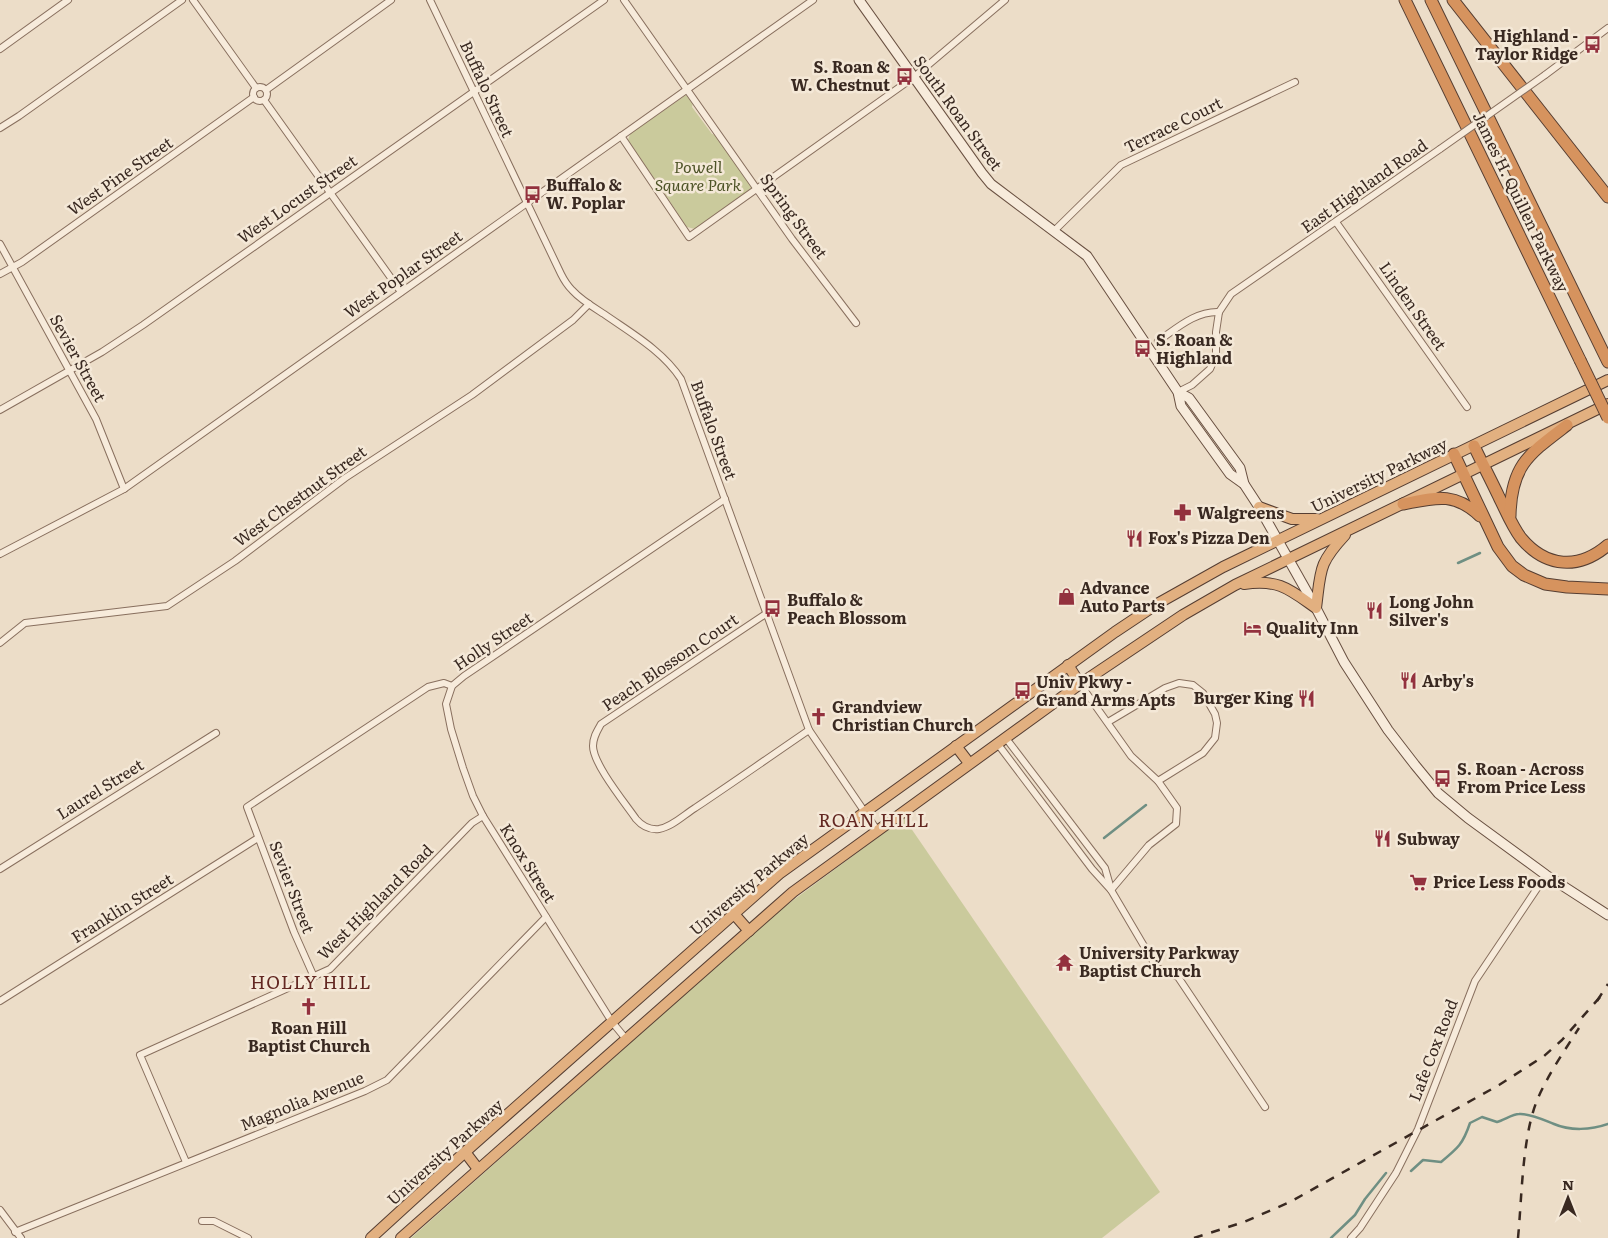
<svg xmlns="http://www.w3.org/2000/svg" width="1608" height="1238" font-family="Literata,serif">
<rect width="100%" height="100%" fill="#ecddc8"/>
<g fill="#caca9c">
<path d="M686 95 693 103 692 107 712 134 716 135 752 188 695 229 687 227 628 140 630 134Z"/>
<path d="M904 818 1160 1192 1102 1238H411L780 910Z"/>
</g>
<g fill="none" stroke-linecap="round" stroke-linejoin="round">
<g stroke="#6f8f83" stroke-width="2.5">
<path d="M1458 563 1480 553"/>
<path d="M1104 838 1146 805"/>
<path d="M1411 1171 1423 1160 1441 1162C1458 1148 1463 1144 1470 1123L1482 1117 1497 1122C1504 1120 1513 1114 1519 1114 1530 1113 1544 1120 1554 1124 1570 1131 1591 1130 1608 1124"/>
<path d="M1331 1238 1355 1215 1365 1199 1386 1173"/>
</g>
<defs>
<g id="minor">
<path d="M193 0 256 88"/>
<path d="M430 0 561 274C564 280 568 286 572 290 581 300 593 307 604 314 631 333 663 351 681 379L809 730 877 830"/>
<path d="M624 0 792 239 856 323"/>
<path d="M0 49 68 0"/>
<path d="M1545 75 1608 28"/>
<circle cx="260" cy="94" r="7"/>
<path d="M266 90 391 0"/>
<path d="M264 100 401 292"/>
<path d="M0 128 19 116 182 0"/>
<path d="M621 136 689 237 914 77 1005 0"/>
<path d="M1336 222 1467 407"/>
<path d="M1054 231 1121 165 1295 82"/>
<path d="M0 244 96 419 124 489"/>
<path d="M0 274 22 262 254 97"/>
<path d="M1158 341C1176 329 1195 311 1219 312"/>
<path d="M1178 392 1192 385 1210 369 1216 355V332L1219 312 1231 294 1440 149"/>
<path d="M0 410 102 352 143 325 604 0"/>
<path d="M0 554 124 489 813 0"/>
<path d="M767 613 601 724C597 731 593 737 593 746 593 764 625 803 636 819 642 826 650 830 659 829 672 827 685 814 695 808 734 782 771 756 809 730"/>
<path d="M0 643 25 623 167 606 235 561 345 478 472 395 573 320 589 304"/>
<path d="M1080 684 1131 756 1158 781 1177 808 1176 824 1149 845 1111 890"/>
<path d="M1108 722 1165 688 1179 683 1193 685 1203 693 1215 714 1217 723 1215 738 1203 753 1158 781"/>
<path d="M1005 737 1105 868 1111 889"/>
<path d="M997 743 1092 869 1111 890 1157 968 1178 977 1265 1107"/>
<path d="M0 869 216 733"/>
<path d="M314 977 294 932 247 807 428 687 444 683 452 686"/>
<path d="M0 1001 258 838"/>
<path d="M626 1039 612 1022 483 816 473 796 463 768 451 729 446 704 452 686 464 676 725 499"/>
<path d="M186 1162 140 1055 330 969 472 823 483 816"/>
<path d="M0 1210 21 1238"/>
<path d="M202 1221H214L248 1238"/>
<path d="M15 1232 365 1091 387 1080 546 917"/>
<path d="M1351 1238 1360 1228 1396 1173 1418 1129 1475 981 1546 875"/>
</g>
<g id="secondary">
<path d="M859 0 982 173 991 184 1087 256 1178 392 1181 406 1230 474 1244 484 1259 507 1316 608 1344 662 1388 730 1415 765 1438 793 1468 818 1546 875 1608 915"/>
<path d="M1178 392 1189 398 1240 468 1244 484"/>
</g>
<g id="trunk">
<path d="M1259 507 1292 519H1317"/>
<path d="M1244 584C1279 579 1289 589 1316 608 1321 570 1318 564 1345 535"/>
<path d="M1068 665 1080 684"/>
<path d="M956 746 969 763"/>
<path d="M734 914 749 931"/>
<path d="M465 1152 478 1169"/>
<path d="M371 1238 465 1152 779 874 1115 632 1157 604 1223 567 1608 380"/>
<path d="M401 1238 793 892 1080 684 1183 615 1235 585 1608 404"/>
</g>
<g id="motorway">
<path d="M1405 0 1580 360"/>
<path d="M1431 0 1608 362"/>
<path d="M1453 0 1608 197"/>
<path d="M1474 446C1482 463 1491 480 1499 497 1506 511 1512 526 1521 538 1546 568 1579 570 1608 545"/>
<path d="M1454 454 1498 547 1512 566 1524 575 1545 584 1567 587 1608 589"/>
<path d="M1403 504C1434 498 1454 491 1480 516"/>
<path d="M1510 516C1511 465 1529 454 1567 425"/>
</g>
</defs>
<use href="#minor" stroke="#886f5e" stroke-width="8"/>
<use href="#secondary" stroke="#695041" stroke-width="11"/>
<use href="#trunk" stroke="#563e32" stroke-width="12"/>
<use href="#motorway" stroke="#563e32" stroke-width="13"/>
<use href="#minor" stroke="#f7ebdb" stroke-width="6"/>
<use href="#secondary" stroke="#f7ebdb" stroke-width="9"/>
<use href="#trunk" stroke="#e2b080" stroke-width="10"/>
<use href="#motorway" stroke="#d6935e" stroke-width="11"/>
<g stroke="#392921" stroke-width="2.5" stroke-dasharray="9 9" stroke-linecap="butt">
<path d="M1597 1001 1608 984"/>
<path d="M1194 1238 1244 1222 1290 1202 1499 1085 1544 1056 1562 1040 1601 996"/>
<path d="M1518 1238C1522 1197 1522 1135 1538 1098 1549 1073 1565 1050 1579 1028"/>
</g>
<defs>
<path id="minor-bridge" d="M1440 149 1545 75"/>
<path id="motorway-bridge" d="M1580 360 1608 418"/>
</defs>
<use href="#minor-bridge" stroke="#886f5e" stroke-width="8" stroke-linecap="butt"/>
<use href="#motorway-bridge" stroke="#563e32" stroke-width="13" stroke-linecap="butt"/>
<use href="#minor-bridge" stroke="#f7ebdb" stroke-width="6"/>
<use href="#motorway-bridge" stroke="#d6935e" stroke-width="11"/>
</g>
<defs>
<symbol id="bus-bare" viewBox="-9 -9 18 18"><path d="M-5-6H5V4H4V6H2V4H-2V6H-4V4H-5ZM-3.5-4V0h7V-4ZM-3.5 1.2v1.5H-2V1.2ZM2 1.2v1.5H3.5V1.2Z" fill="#93313e" stroke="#f4e8d7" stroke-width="2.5" paint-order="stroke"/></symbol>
<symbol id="pharmacy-bare" viewBox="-9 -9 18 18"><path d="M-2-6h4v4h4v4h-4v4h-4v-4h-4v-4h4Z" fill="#93313e" stroke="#f4e8d7" stroke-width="2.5" paint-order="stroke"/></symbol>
<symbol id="restaurant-bare" viewBox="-9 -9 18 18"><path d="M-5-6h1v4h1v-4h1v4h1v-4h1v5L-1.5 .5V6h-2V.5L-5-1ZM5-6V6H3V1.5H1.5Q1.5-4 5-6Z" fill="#93313e" stroke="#f4e8d7" stroke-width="2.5" paint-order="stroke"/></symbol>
<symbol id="shop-bare" viewBox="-9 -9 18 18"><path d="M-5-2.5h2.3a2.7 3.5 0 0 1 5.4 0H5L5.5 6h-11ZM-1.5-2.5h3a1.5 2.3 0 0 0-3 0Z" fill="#93313e" stroke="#f4e8d7" stroke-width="2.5" paint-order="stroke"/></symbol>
<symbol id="hotel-bare" viewBox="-9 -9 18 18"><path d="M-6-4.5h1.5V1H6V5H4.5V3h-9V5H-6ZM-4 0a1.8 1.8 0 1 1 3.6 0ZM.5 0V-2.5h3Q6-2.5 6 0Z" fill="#93313e" stroke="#f4e8d7" stroke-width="2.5" paint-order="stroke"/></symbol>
<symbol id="church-bare" viewBox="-9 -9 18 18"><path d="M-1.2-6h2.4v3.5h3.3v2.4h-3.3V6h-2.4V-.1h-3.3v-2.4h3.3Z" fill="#93313e" stroke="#f4e8d7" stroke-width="2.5" paint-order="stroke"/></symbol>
<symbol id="supermarket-bare" viewBox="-9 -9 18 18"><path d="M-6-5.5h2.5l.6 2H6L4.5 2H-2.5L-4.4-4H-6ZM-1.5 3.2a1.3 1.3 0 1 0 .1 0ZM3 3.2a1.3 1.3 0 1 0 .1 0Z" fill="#93313e" stroke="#f4e8d7" stroke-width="2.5" paint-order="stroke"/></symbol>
<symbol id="temple-bare" viewBox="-9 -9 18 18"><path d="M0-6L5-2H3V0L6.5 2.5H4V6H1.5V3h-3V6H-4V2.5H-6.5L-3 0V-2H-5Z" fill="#93313e" stroke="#f4e8d7" stroke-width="2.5" paint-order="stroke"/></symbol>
</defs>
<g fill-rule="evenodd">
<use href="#bus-bare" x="1580" y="32" width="25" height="25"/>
<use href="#bus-bare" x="892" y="64" width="25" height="25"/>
<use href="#bus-bare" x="520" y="182" width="25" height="25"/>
<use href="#bus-bare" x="1130" y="336" width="25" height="25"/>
<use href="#pharmacy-bare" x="1170" y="500" width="25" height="25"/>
<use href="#restaurant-bare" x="1122" y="526" width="25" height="25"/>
<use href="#shop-bare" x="1054" y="584" width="25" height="25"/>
<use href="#bus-bare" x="760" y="596" width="25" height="25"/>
<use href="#restaurant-bare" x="1362" y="598" width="25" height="25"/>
<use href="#hotel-bare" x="1240" y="616" width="25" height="25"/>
<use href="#restaurant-bare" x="1396" y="668" width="25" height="25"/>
<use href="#bus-bare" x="1010" y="678" width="25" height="25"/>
<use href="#restaurant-bare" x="1294" y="686" width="25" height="25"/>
<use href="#church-bare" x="806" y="704" width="25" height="25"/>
<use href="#bus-bare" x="1430" y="766" width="25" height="25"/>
<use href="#restaurant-bare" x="1370" y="826" width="25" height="25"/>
<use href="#supermarket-bare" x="1406" y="870" width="25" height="25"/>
<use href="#temple-bare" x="1052" y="950" width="25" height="25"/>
<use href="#church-bare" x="296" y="994" width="25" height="25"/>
</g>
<g text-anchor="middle" stroke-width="5" stroke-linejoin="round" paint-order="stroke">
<g font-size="16" font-weight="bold" fill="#392921" stroke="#f4e8d7" text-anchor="start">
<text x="1578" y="42" text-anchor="end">Highland -<tspan x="1578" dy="18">Taylor Ridge</tspan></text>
<text x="890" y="73" text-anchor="end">S. Roan &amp;<tspan x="890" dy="18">W. Chestnut</tspan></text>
<text x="546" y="191">Buffalo &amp;<tspan x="546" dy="18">W. Poplar</tspan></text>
<text x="1156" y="346">S. Roan &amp;<tspan x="1156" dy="18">Highland</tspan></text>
<text x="1197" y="519">Walgreens</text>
<text x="1148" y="544">Fox's Pizza Den</text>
<text x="1080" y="594">Advance<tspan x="1080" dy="18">Auto Parts</tspan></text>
<text x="787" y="606">Buffalo &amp;<tspan x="787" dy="18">Peach Blossom</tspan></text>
<text x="1389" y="608">Long John<tspan x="1389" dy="18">Silver's</tspan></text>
<text x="1266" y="634">Quality Inn</text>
<text x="1422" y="687">Arby's</text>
<text x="1036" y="688">Univ Pkwy -<tspan x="1036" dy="18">Grand Arms Apts</tspan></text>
<text x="1293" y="704" text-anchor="end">Burger King</text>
<text x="832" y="713">Grandview<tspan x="832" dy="18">Christian Church</tspan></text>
<text x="1457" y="775">S. Roan - Across<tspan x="1457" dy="18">From Price Less</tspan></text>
<text x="1397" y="845">Subway</text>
<text x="1433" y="888">Price Less Foods</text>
<text x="1079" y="959">University Parkway<tspan x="1079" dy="18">Baptist Church</tspan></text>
<text x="309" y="1034" text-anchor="middle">Roan Hill<tspan x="309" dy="18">Baptist Church</tspan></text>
</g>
<g font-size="16" fill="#392921" stroke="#f4e8d7">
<text transform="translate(487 89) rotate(65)" y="6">Buffalo Street</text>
<text transform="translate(958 113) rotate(54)" y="6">South Roan Street</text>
<text transform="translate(1173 125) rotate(-26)" y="6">Terrace Court</text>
<text transform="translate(120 176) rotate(-35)" y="6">West Pine Street</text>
<text transform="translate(1364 186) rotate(-35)" y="6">East Highland Road</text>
<text transform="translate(297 199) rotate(-35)" y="6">West Locust Street</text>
<text transform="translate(1521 202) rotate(64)" y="6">James H. Quillen Parkway</text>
<text transform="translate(794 216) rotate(54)" y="6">Spring Street</text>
<text transform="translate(403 274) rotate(-35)" y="6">West Poplar Street</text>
<text transform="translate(1413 306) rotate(55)" y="6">Linden Street</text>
<text transform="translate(78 358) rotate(61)" y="6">Sevier Street</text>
<text transform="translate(714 430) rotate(70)" y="6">Buffalo Street</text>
<text transform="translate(1379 475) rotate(-26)" y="6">University Parkway</text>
<text transform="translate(300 496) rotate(-36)" y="6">West Chestnut Street</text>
<text transform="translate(493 641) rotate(-34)" y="6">Holly Street</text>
<text transform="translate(670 662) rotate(-34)" y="6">Peach Blossom Court</text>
<text transform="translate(100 789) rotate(-32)" y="6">Laurel Street</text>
<text transform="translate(528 863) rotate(58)" y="6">Knox Street</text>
<text transform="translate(749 884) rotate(-40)" y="6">University Parkway</text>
<text transform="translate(292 887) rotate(69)" y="6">Sevier Street</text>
<text transform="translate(375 902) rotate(-45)" y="6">West Highland Road</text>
<text transform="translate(122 908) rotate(-32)" y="6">Franklin Street</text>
<text transform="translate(1433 1050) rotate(-69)" y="6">Lafe Cox Road</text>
<text transform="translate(302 1101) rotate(-22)" y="6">Magnolia Avenue</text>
<text transform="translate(445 1152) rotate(-42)" y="6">University Parkway</text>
</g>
<g font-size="16" font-style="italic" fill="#4e5428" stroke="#f4e8d7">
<text x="698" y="173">Powell<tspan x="698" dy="18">Square Park</tspan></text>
</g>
<g font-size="18" letter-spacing="1" fill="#632822" stroke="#f4e8d7">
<text x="874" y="827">ROAN HILL</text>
<text x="311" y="989">HOLLY HILL</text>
</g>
</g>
<g transform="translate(1568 1198)" stroke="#f4e8d7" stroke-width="4" paint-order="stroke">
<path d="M0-4L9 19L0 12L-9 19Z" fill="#392921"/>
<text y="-8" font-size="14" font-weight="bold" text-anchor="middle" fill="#392921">N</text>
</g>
</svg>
